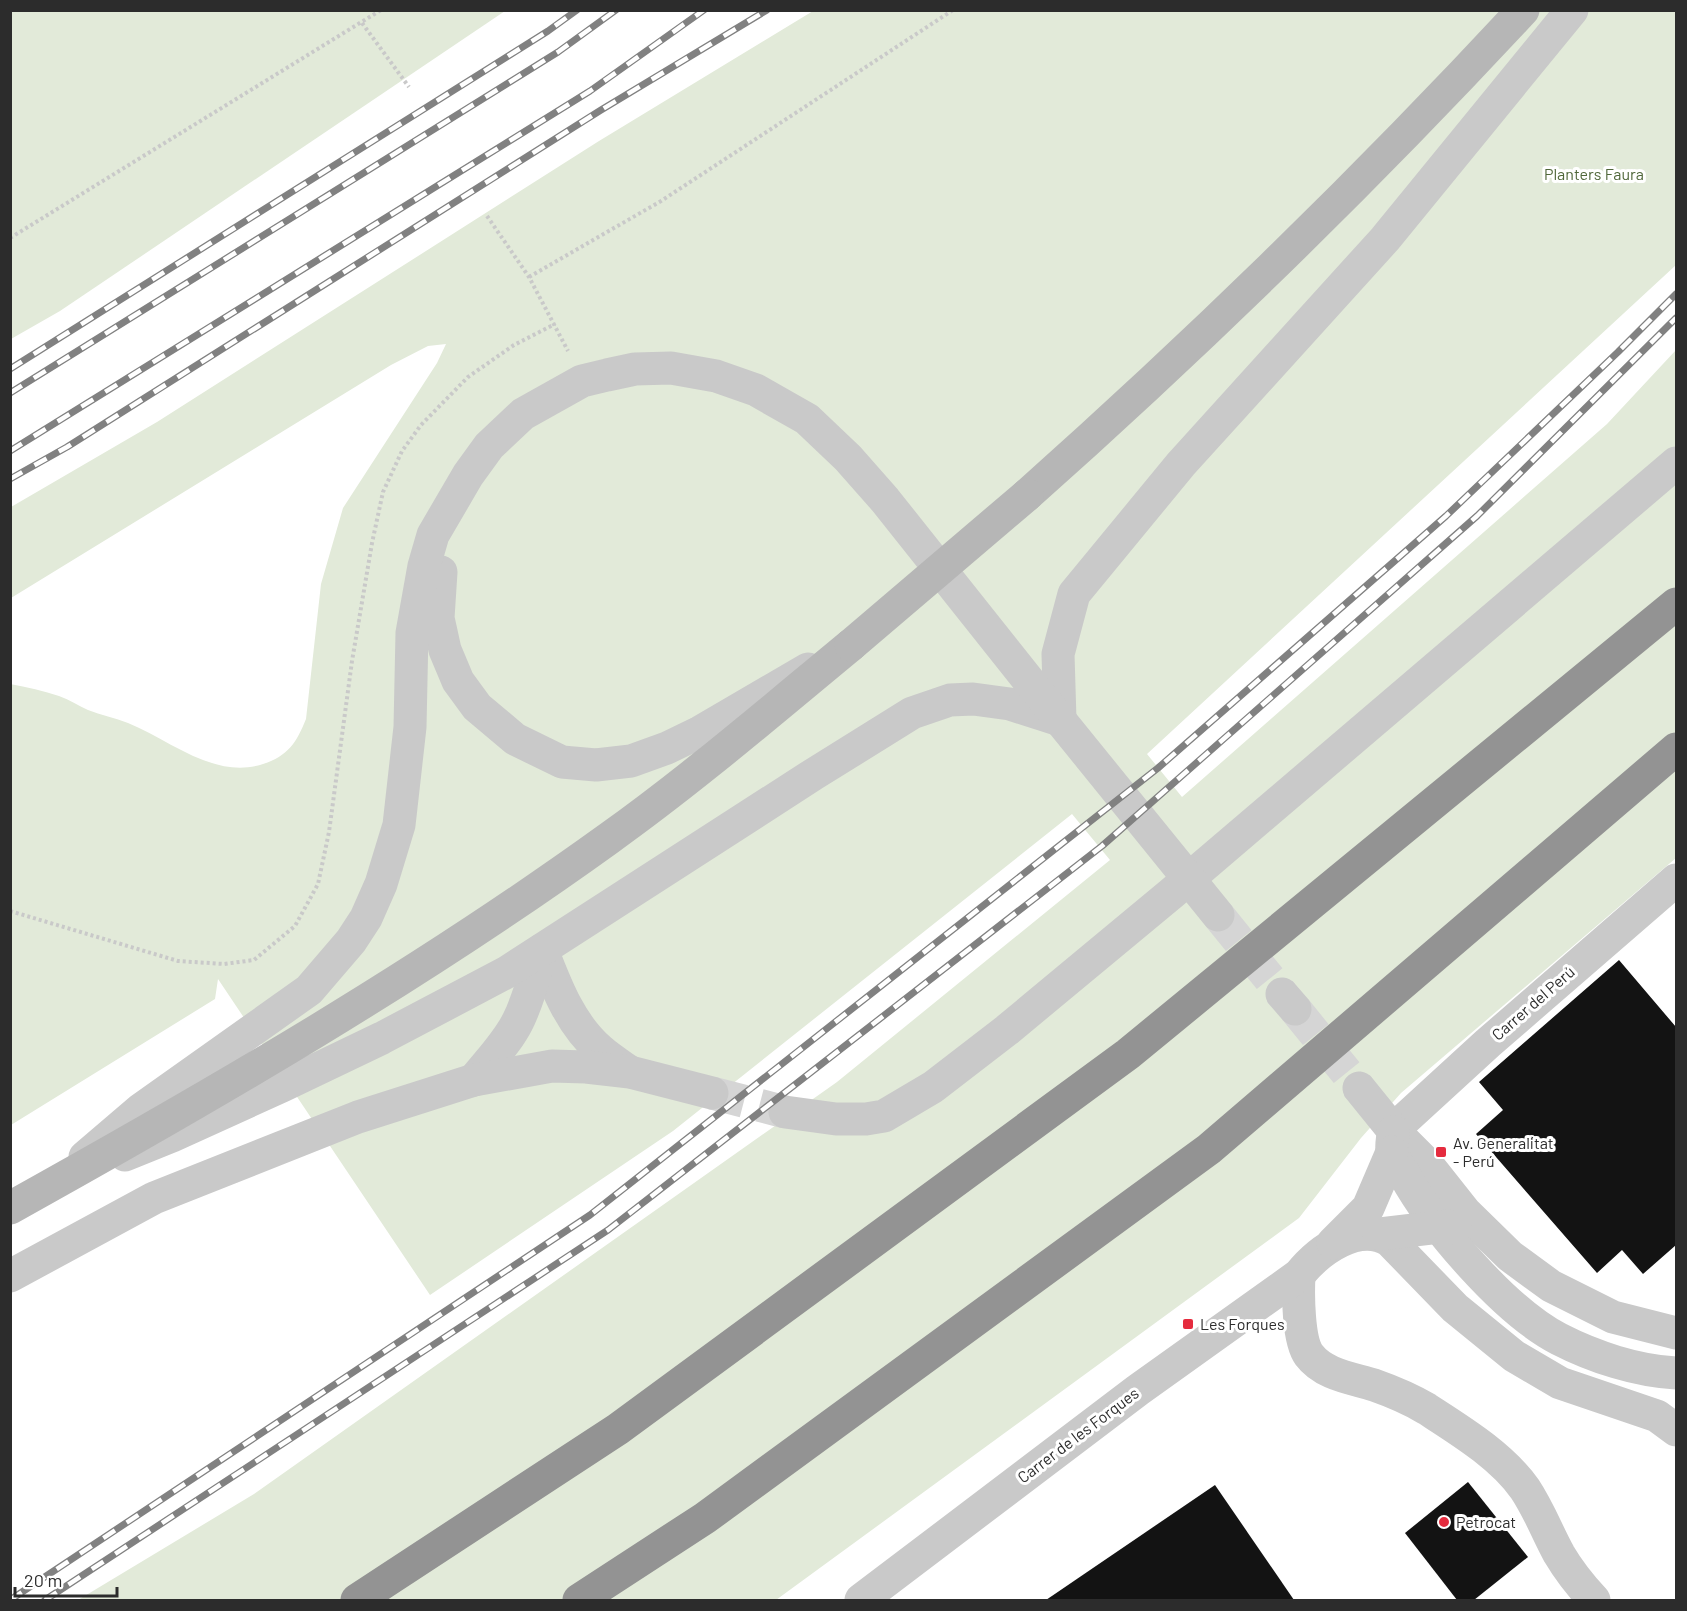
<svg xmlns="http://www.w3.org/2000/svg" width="1687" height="1611" font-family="Barlow,sans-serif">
<rect width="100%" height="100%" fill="#fff"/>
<g fill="#e2ead9">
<path d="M10 11 11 10 505 11 60 311 11 339Z"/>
<path d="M813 11H1676V265L1147 754 1182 797 1607 424 1676 350V858L1401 1093 1361 1138 1299 1218 776 1600H78L254 1494 837 1082 1110 860 1072 814 673 1131 430 1295 218 979 215 999 11 1125 10 684C27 687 44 691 59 696 70 700 79 706 88 710 101 715 115 718 128 723 170 740 212 778 260 765 287 757 296 744 306 719L321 584 343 508 437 363 446 344 428 346 391 365 11 598V507L157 422 599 141Z"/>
</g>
<g fill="#131313">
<path d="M1619 960 1676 1027V1245L1643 1274 1622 1250 1597 1273 1476 1134 1503 1110 1479 1082Z"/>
<path d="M1468 1482 1528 1557 1474 1600H1457L1405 1533Z"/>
<path d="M1215 1485 1294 1600H1046Z"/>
</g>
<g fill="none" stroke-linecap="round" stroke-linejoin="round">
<g stroke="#d5d5d5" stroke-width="33" stroke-dasharray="33 16" stroke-linecap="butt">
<path d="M1218 915 1282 994"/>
<path d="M1295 1009 1359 1088"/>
<path d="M712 1093 785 1112"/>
</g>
<g stroke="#c9c9c9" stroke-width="4" stroke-dasharray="3 3" stroke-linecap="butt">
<path d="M362 23 409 87"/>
<path d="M487 216 529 277 568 351"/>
<path d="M10 238 381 10"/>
<path d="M529 277 661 201 953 10"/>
<path d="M10 911 178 961 224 964 254 960 295 926 318 884 329 832 352 661 372 543 383 492 402 451 421 425 468 377 514 345 555 324"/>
</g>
<g stroke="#c9c9c9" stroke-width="33">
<path d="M1393 1130 1488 1043 1676 880"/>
<path d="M1299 1275C1298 1294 1298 1340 1309 1355 1324 1375 1352 1378 1374 1385 1391 1391 1412 1400 1427 1409 1461 1431 1502 1456 1525 1489 1539 1510 1547 1532 1559 1554 1569 1571 1581 1586 1594 1600"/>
<path d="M861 1600 1138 1390 1299 1275C1319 1250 1359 1221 1390 1241L1455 1308 1514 1356 1560 1383 1657 1416 1676 1430"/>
</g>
<g stroke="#c9c9c9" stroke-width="33">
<path d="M441 572 438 618 445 650 458 681 477 707 515 739 562 762 596 765 631 761 667 748 700 732 808 669"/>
<path d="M1060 720 1058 654 1074 594 1181 464 1385 239 1572 10"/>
<path d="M542 950C556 986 570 1024 600 1050 609 1058 620 1065 630 1072"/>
<path d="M1282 994 1295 1009"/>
<path d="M474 1080C489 1061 507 1043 518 1021 529 999 535 974 542 950"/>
<path d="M1359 1088 1393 1130 1427 1164 1465 1212 1510 1256 1551 1286 1613 1317 1676 1333"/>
<path d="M785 1112 836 1119H866L884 1116 933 1087 1007 1030 1172 893 1676 463"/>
<path d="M1393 1132C1393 1138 1391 1144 1392 1150 1393 1158 1400 1167 1404 1174 1433 1227 1505 1311 1559 1339 1594 1357 1637 1371 1676 1373"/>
<path d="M125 1155 172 1136 282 1086 382 1038 507 972 814 774 912 713 950 700 973 699 1010 704 1060 720"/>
<path d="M85 1157 140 1110 309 990 351 941 366 918 381 884 399 825 410 727 412 633 424 566 433 535 468 475 489 446 523 414 582 381 607 375 635 369 671 368 716 376 756 390 807 419 848 458 885 500 1060 720 1218 915"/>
<path d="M1380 1234 1448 1226 1455 1228"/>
<path d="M1333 1243 1368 1208 1392 1152"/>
<path d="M10 1276 154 1198 358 1117 474 1080 552 1066 586 1067 630 1072 712 1093"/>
</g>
<g stroke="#b6b6b6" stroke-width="33">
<path d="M1027 495C1200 341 1366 179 1523 10"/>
<path d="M10 1208C215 1094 418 976 608 839 692 779 771 711 851 645"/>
</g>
<g stroke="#939393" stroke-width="33">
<path d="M357 1600 618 1429 1128 1054 1676 604"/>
<path d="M579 1600 705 1518 1209 1149 1676 749"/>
</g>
<defs>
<g id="rail">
<path d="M10 369 548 31 577 10"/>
<path d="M10 393 558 52 616 10"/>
<path d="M10 451 590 91 704 10"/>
<path d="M10 479 67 447 601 110 767 10"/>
<path d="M10 1600 590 1215 1158 768 1446 516 1618 352 1676 294"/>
<path d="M45 1600 608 1230 1102 846 1477 516 1676 318"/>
</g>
</defs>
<use href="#rail" stroke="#818181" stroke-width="7"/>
<use href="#rail" stroke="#fff" stroke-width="4.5" stroke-dasharray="14" stroke-linecap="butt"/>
<path stroke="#b6b6b6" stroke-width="33" d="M851 645 1027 495"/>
</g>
<g fill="#e52b3e" stroke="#fff" stroke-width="2">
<rect x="1435" y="1146" width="12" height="12" rx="3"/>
<rect x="1182" y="1318" width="12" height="12" rx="3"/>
<circle cx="1444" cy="1522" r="6"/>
</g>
<g text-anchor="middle" stroke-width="6" stroke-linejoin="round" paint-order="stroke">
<g font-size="16" fill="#50673a" stroke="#fff">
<text x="1594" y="180">Planters Faura</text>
</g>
<g font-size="16" fill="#2c2c2c" stroke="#fff">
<text transform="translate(1533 1003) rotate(-41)" y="6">Carrer del Perú</text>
<text transform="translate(1078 1435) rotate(-37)" y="6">Carrer de les Forques</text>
</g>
<g font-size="16" fill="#2c2c2c" stroke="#fff" text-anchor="start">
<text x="1453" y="1149">Av. Generalitat<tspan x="1453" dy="18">- Perú</tspan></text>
<text x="1200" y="1330">Les Forques</text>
<text x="1456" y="1528">Petrocat</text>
</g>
</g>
<rect width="1687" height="1611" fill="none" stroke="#2c2c2c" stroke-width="24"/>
<path d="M15 1587v9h102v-9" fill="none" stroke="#2c2c2c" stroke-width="3"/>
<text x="24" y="1587" font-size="18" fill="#2c2c2c" stroke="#ffffff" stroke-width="4.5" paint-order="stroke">20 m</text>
</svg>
